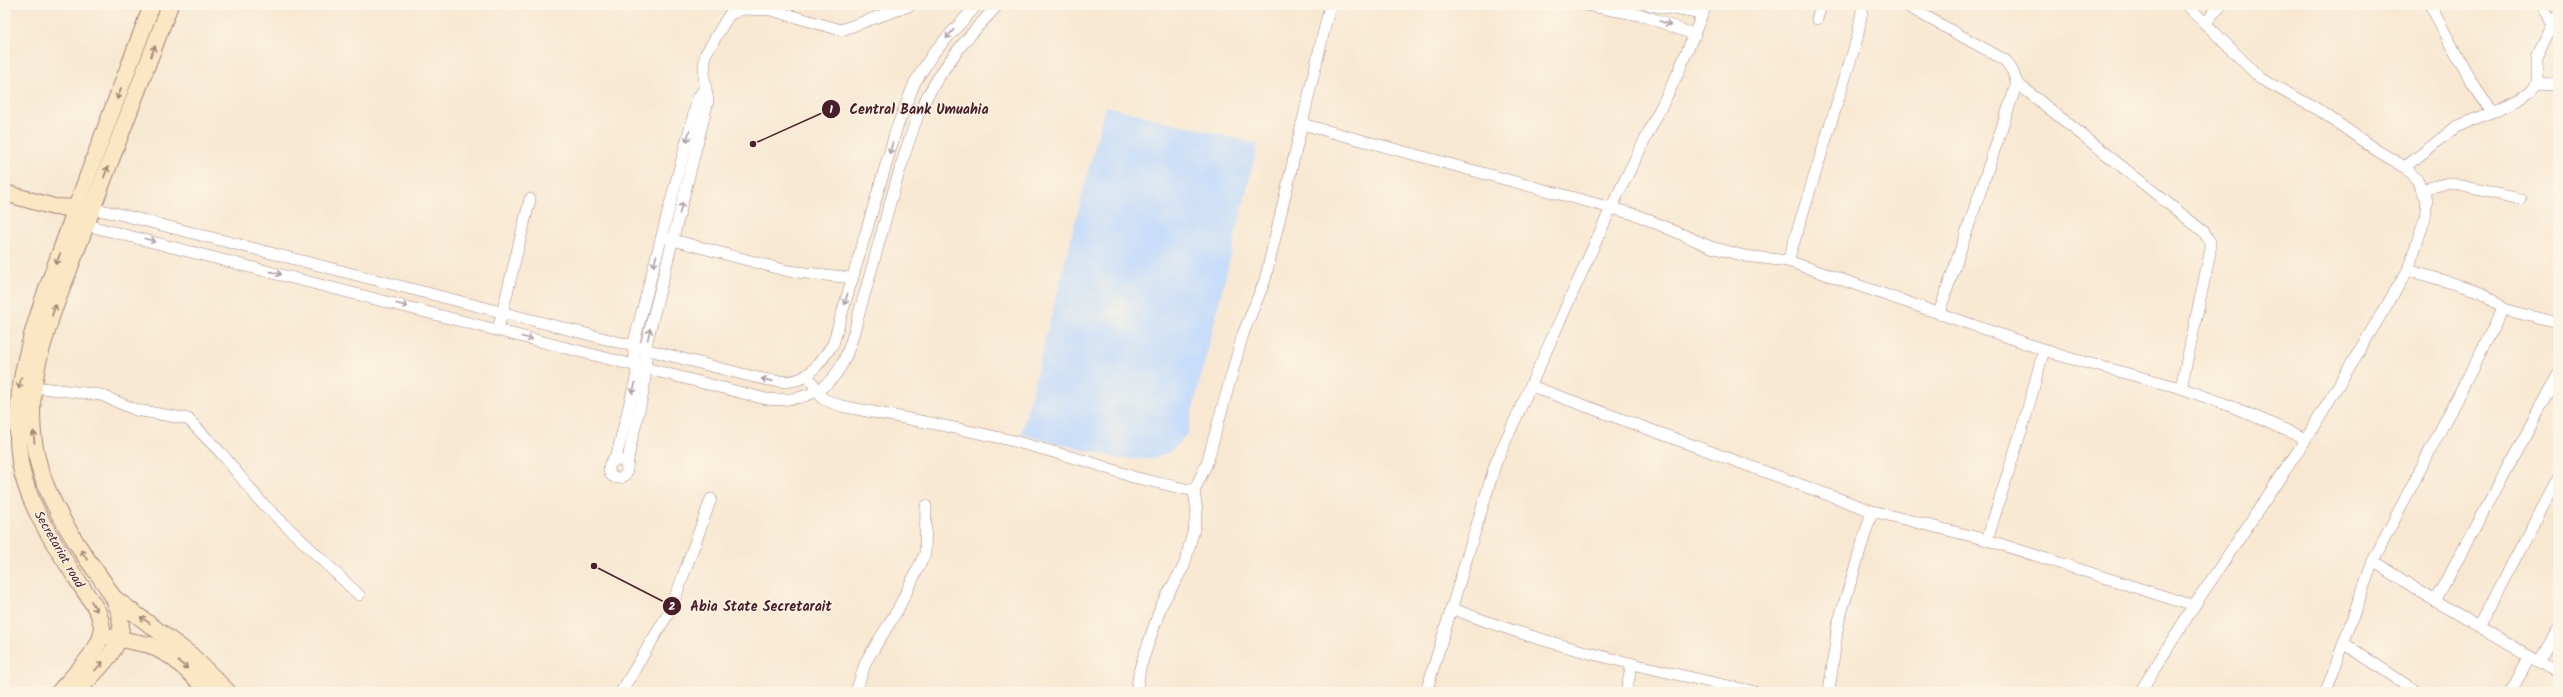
<svg xmlns="http://www.w3.org/2000/svg" width="2563" height="697" font-family="Kalam,sans-serif">
<rect width="100%" height="100%" fill="#fcf5e5"/>
<filter id="ink" filterUnits="userSpaceOnUse"><feTurbulence type="fractalNoise" baseFrequency=".025" numOctaves="2"/><feDisplacementMap in="SourceGraphic" scale="8" xChannelSelector="R" yChannelSelector="G"/><feConvolveMatrix kernelMatrix="1 2 1 2 8 2 1 2 1" color-interpolation-filters="sRGB"/></filter>
<filter id="wash" filterUnits="userSpaceOnUse"><feTurbulence type="fractalNoise" baseFrequency=".012" numOctaves="4" result="noise"/><feDisplacementMap in="SourceGraphic" scale="16" xChannelSelector="R" yChannelSelector="G"/><feGaussianBlur stdDeviation="0.9" result="paint"/><feColorMatrix in="noise" values="0 0 0 0 0 0 0 0 0 0 0 0 0 0 0 0 0 1.4 0 .05"/><feComposite in="paint" operator="in"/></filter>
<g filter="url(#wash)">
<rect width="100%" height="100%" fill="#f8e8d2"/>
<path fill="#c7ddf9" d="M1105 106 1258 144 1187 434 1170 452 1154 459H1119L1021 434Z"/>
</g>
<g filter="url(#ink)">
<g fill="none" stroke-linecap="round" stroke-linejoin="round">
<defs>
<g id="street">
<path d="M1330 5 1302 124 1637 215 1711 247 1745 256 1788 261 2065 357 2181 388 2233 407 2306 439"/>
<path d="M1586 5 1645 16 1695 35"/>
<path d="M1650 5 1703 14"/>
<path d="M1905 5 2005 60 2012 70 2017 83 1939 313"/>
<path d="M2187 5 2261 79 2319 110 2376 150 2405 167 2417 180 2427 200 2425 218 2408 270"/>
<path d="M2430 5 2472 83 2492 112"/>
<path d="M2542 5 2553 24"/>
<path d="M1817 19 1821 5"/>
<path d="M2205 24 2220 5"/>
<path d="M2017 83 2204 232 2210 242V253L2181 388"/>
<path d="M2536 84 2552 85 2558 82"/>
<path d="M2405 167 2456 127 2517 101 2530 92 2536 84V58L2558 15"/>
<path d="M2423 189 2449 183 2520 199"/>
<path d="M92 209 115 213 754 377C799 387 807 382 833 344L897 127 915 82 934 52 977 5"/>
<path d="M86 225 766 399C795 402 821 396 838 371 851 352 857 318 864 296 882 234 897 171 920 110 941 68 965 39 998 5"/>
<path d="M666 238 788 271 853 278"/>
<path d="M1788 261 1857 39 1863 5"/>
<path d="M498 330 530 199"/>
<path d="M807 375 823 399 841 406 941 425 1010 440 1093 463 1133 477 1194 491"/>
<path d="M1531 386 1872 511 1838 624 1829 692"/>
<path d="M34 387 101 395 136 410 188 419 222 454 260 501 359 595"/>
<circle cx="618" cy="469" r="9"/>
<path d="M610 464 617 454 637 374 633 346 698 98 704 89"/>
<path d="M627 468C631 427 650 391 645 349L708 101 704 78 705 55 729 15 743 9 771 10 841 30 911 5"/>
<path d="M1872 511 1987 540 2194 606 2140 692"/>
<path d="M1987 540 2027 412 2044 349"/>
<path d="M2373 561 2435 601 2558 673"/>
<path d="M2435 601 2558 376"/>
<path d="M2194 606 2306 439 2408 270 2482 292 2503 309 2558 323"/>
<path d="M1451 608C1548 647 1653 669 1755 692"/>
<path d="M2479 627 2558 477"/>
<path d="M2345 644 2417 692"/>
<path d="M2539 662 2558 629"/>
<path d="M621 692 671 609 711 499"/>
<path d="M856 692 866 661 897 611 925 554 926 506"/>
<path d="M1136 692 1140 668 1161 606 1184 566 1194 529 1197 511 1194 491 1207 463 1243 334 1265 280 1302 124"/>
<path d="M1426 692 1496 462 1611 208 1678 73 1706 5"/>
<path d="M1626 692 1632 664"/>
<path d="M2326 692 2373 561 2503 309"/>
<path d="M2511 692 2529 657"/>
</g>
<g id="secondary">
<path d="M5 193 54 207 85 208"/>
<path d="M114 598 192 656 228 692"/>
<path d="M110 637 150 645 172 657 211 692"/>
<path d="M59 692C71 678 99 651 102 633 103 626 100 619 98 612 71 568 28 513 20 462 8 377 44 300 71 222 97 149 125 77 152 5"/>
<path d="M77 692C91 675 120 652 121 628 122 602 101 579 87 559 44 496 21 445 37 367 40 350 47 334 51 317L170 5"/>
</g>
</defs>
<use href="#street" stroke="#a1847e" stroke-width="12"/>
<use href="#secondary" stroke="#a1847e" stroke-width="18"/>
<use href="#street" stroke="#fff" stroke-width="11"/>
<use href="#secondary" stroke="#fbe7c3" stroke-width="16"/>
</g>
<defs><path id="oneway-shaft" d="M-6 0H5M1.5-3L5.5 0L1.5 3" fill="none" stroke-width="1.6" stroke-linecap="round" stroke-linejoin="round"/></defs>
<g stroke="#ae9aa0">
<use href="#oneway-shaft" transform="translate(1665 23) rotate(19)"/>
<use href="#oneway-shaft" transform="translate(950 34) rotate(130)"/>
<use href="#oneway-shaft" transform="translate(688 136) rotate(105)"/>
<use href="#oneway-shaft" transform="translate(891 148) rotate(106)"/>
<use href="#oneway-shaft" transform="translate(681 208) rotate(-76)"/>
<use href="#oneway-shaft" transform="translate(150 240) rotate(15)"/>
<use href="#oneway-shaft" transform="translate(655 261) rotate(105)"/>
<use href="#oneway-shaft" transform="translate(276 273) rotate(15)"/>
<use href="#oneway-shaft" transform="translate(846 299) rotate(106)"/>
<use href="#oneway-shaft" transform="translate(402 305) rotate(15)"/>
<use href="#oneway-shaft" transform="translate(649 334) rotate(-76)"/>
<use href="#oneway-shaft" transform="translate(527 338) rotate(15)"/>
<use href="#oneway-shaft" transform="translate(767 380) rotate(-167)"/>
<use href="#oneway-shaft" transform="translate(634 388) rotate(105)"/>
</g>
<g stroke="#a28377">
<use href="#oneway-shaft" transform="translate(153 51) rotate(-69)"/>
<use href="#oneway-shaft" transform="translate(119 94) rotate(111)"/>
<use href="#oneway-shaft" transform="translate(106 172) rotate(-69)"/>
<use href="#oneway-shaft" transform="translate(58 259) rotate(111)"/>
<use href="#oneway-shaft" transform="translate(54 310) rotate(-70)"/>
<use href="#oneway-shaft" transform="translate(20 383) rotate(101)"/>
<use href="#oneway-shaft" transform="translate(34 437) rotate(-94)"/>
<use href="#oneway-shaft" transform="translate(84 555) rotate(-124)"/>
<use href="#oneway-shaft" transform="translate(94 606) rotate(59)"/>
<use href="#oneway-shaft" transform="translate(145 620) rotate(-145)"/>
<use href="#oneway-shaft" transform="translate(183 665) rotate(38)"/>
<use href="#oneway-shaft" transform="translate(99 666) rotate(-49)"/>
</g>
</g>
<g text-anchor="middle" stroke-width="3" stroke-linejoin="round" paint-order="stroke">
<g font-size="13" fill="#4a1f2b" stroke="#fcf5e5">
<text transform="translate(60 549) rotate(60)" y="5">Secretariat road</text>
</g>
</g>
<path fill="none" stroke="#4a1f2b" stroke-width="1.5" d="M753 144L831 109M594 566L672 606"/>
<g fill="#4a1f2b" stroke="#fcf5e5" stroke-width="1.5">
<circle cx="753" cy="144" r="4"/>
<circle cx="594" cy="566" r="4"/>
<circle cx="831" cy="109" r="10"/>
<circle cx="672" cy="606" r="10"/>
</g>
<g font-size="12" text-anchor="middle" font-weight="bold" fill="#fff">
<text x="831" y="113">1</text>
<text x="672" y="610">2</text>
</g>
<g font-size="14" text-anchor="middle" font-weight="bold" fill="#4a1f2b" stroke="#fcf5e5" stroke-width="3" stroke-linejoin="round" paint-order="stroke">
<text x="919" y="114">Central Bank Umuahia</text>
<text x="761" y="611">Abia State Secretarait</text>
</g>
<rect width="2563" height="697" fill="none" stroke="#fcf5e5" stroke-width="20"/>
</svg>
